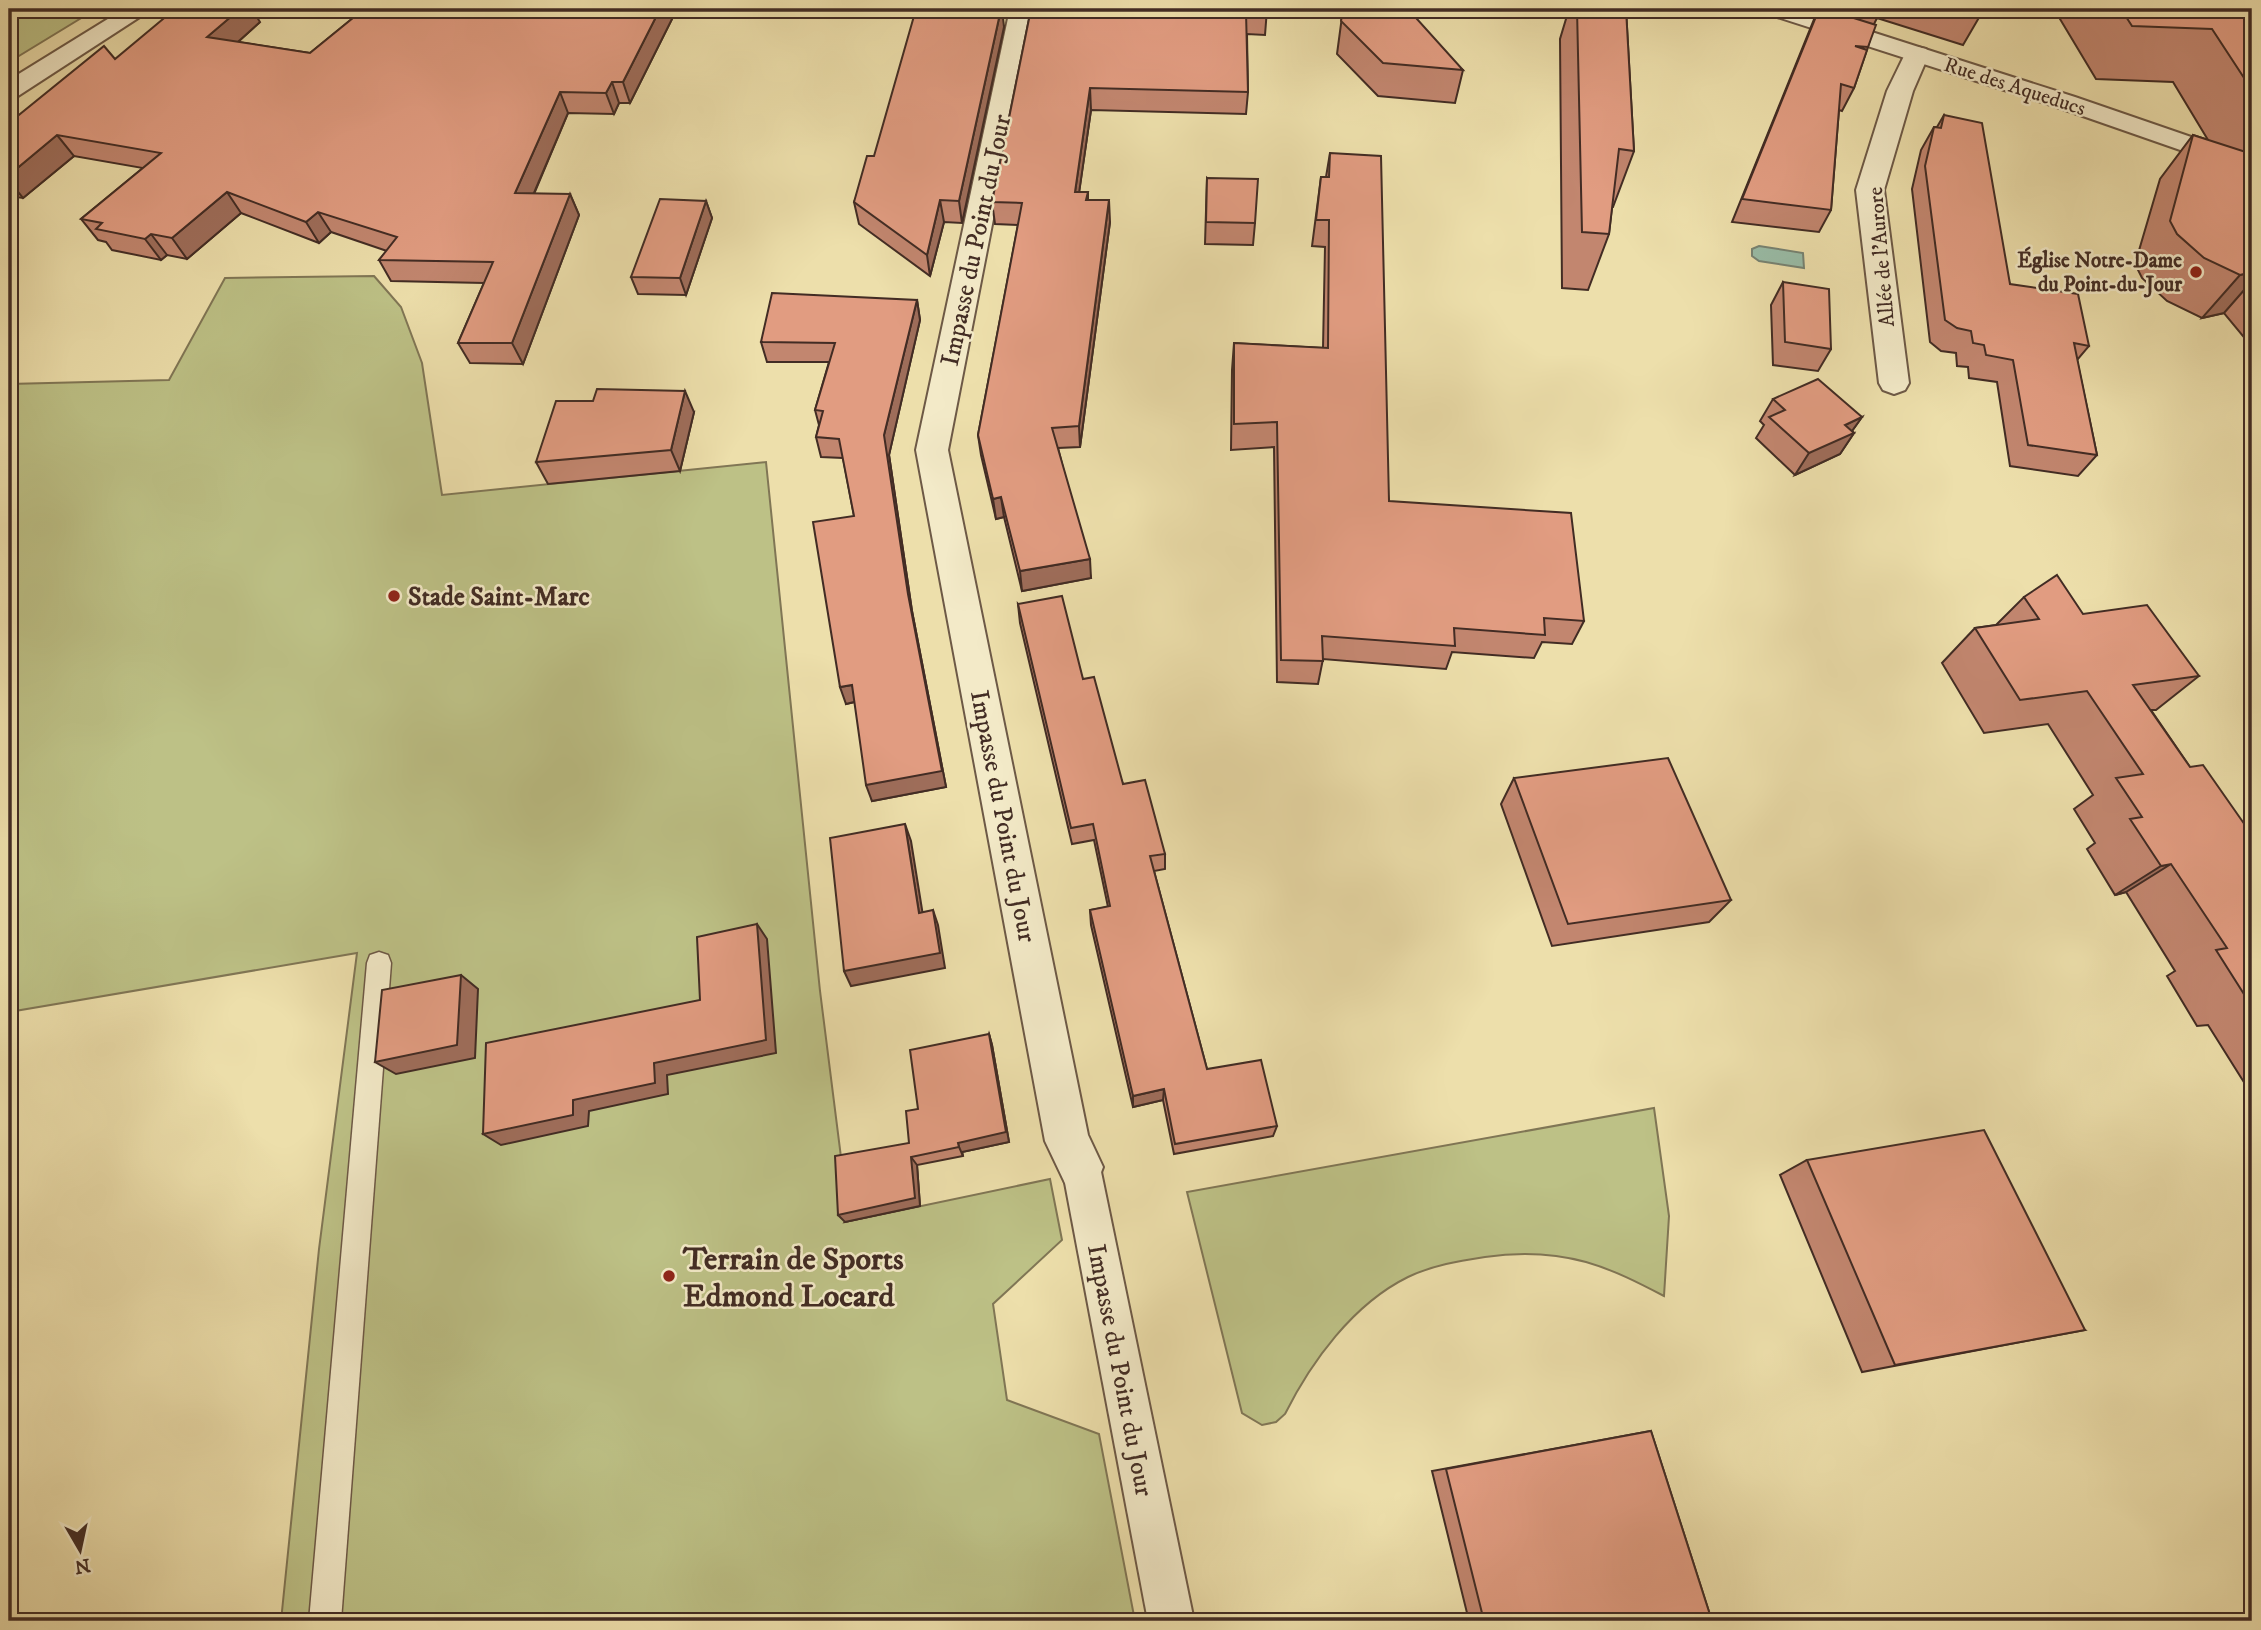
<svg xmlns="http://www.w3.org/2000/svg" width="2261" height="1630" font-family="'IM FELL DW Pica',serif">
<rect width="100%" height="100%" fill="#eddfab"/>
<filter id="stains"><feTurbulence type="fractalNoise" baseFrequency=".00286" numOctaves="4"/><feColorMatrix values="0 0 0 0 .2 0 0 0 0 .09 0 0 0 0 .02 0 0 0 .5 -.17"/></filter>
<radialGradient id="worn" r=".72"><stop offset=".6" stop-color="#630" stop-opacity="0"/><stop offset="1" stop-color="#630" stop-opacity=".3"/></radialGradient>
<g fill="#bdc186" stroke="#807655" stroke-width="2">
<path d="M9 9H96L9 62Z"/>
<path d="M374 276 401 307 422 363 442 495 766 462 820 991 842 1165 845 1222 1050 1179 1062 1240 993 1304 1007 1400 1099 1434 1135 1621H281L319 1249 357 953 9 1012V384L169 380 225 278Z"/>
<path d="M1654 1108 1669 1216 1664 1296C1639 1283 1614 1270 1586 1262 1553 1253 1519 1252 1485 1257 1459 1261 1433 1265 1408 1277 1353 1304 1311 1362 1285 1414L1276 1422 1262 1425 1242 1413 1187 1192Z"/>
</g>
<path fill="#99bda8" stroke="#768373" stroke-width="2" d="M1759 246 1803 253 1804 268 1759 261 1752 256V249Z"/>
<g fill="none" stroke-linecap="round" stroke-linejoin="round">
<defs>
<path id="service" d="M379 952 388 955 391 963 341 1621H309L367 963 370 955Z"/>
<path id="pedestrian" d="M1081 1148 1095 1153 1100 1167 1194 1621H1148L1062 1167 1067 1153Z"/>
<g id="minor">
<path d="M124 9H152L18 96 9 99V80Z"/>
<path d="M1010 9H1034L948 450 1088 1135 1103 1167 1097 1183 1081 1189 1065 1183 1045 1141 916 450Z"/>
<path d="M1917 47 1926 49 1929 54 1913 91 1884 190 1909 383 1905 390 1894 394 1883 390 1879 383 1856 190 1887 91 1905 54 1908 49Z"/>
</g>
<path id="tertiary" d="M1764 9H1800L2075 97 2252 158V175L2057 107 1768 14Z"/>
</defs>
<use href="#service" stroke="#6d5946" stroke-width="3"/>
<use href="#pedestrian" stroke="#6d5946" stroke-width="4"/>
<use href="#minor" stroke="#6d5946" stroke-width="4"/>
<use href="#tertiary" stroke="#6d5946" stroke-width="4"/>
<use href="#service" fill="#f3eac8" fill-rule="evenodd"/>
<use href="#pedestrian" fill="#f3eac8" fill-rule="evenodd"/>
<use href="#minor" fill="#f3eac8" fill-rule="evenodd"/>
<use href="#tertiary" fill="#f3eac8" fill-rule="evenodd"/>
</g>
<g fill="#c2866f" stroke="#422c24" stroke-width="2">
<path d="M364 9H677L630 103H619L614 114 568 113 534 194H570L579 215 523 364 470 363 458 343 484 283 391 281 379 260 387 251 331 232 319 243 241 213 187 259 167 255 161 260 112 250 106 242 98 240 81 219 143 168 74 156 23 198 9 196V123L115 59 260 22 238 42 310 53Z"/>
<path d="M1031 9H1267L1265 35 1247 34 1248 92 1246 114 1091 110 1079 192H1088V200L1110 222 1080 447 1058 448 1091 578 1022 591 1004 517 996 519 981 455 978 435 1018 225 995 224 992 202Z"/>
<path d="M1343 9 1463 70 1455 103 1378 96 1337 54Z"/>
<path d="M1569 9H1626L1634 151 1613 207H1612L1609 234 1588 290 1562 288 1560 39Z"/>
<path d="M1818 9H1984L1963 45 1877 18 1874 24 1868 47 1854 88 1842 111 1839 110 1831 210 1819 232 1732 222 1817 12Z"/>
<path d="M2054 9H2252V347L2224 313 2202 318 2167 301 2142 278 2135 264 2160 179 2193 135 2208 140 2173 82 2096 79Z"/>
<path d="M1004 27 962 223 944 222 930 276 859 224 854 202 874 156Z"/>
<path d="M1944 115 2010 284 2089 346 2077 360 2097 455 2078 476 2010 466 1997 382 1969 378 1968 367 1957 366 1956 353 1941 351 1930 342 1912 189 1921 150 1934 127H1937Z"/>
<path d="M1330 153 1389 501 1584 621 1572 644 1542 642 1534 658 1452 652 1446 669 1323 659 1318 684 1277 682 1274 447 1231 450 1232 370 1234 343 1323 348 1325 247 1312 246 1321 177H1326Z"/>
<path d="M1207 178 1255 223 1253 245 1205 244Z"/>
<path d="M706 201 712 218 686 295 638 294 631 277Z"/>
<path d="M1783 282 1831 349 1818 371 1773 365 1771 305Z"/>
<path d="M917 300 920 320 889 455 912 611 946 787 872 801 855 702 846 704 854 516 843 458 821 457 816 437 819 425 815 410 829 362H767L761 342Z"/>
<path d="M1773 399 1862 417 1852 431 1854 433 1840 454 1795 475 1756 438 1764 425 1760 421Z"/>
<path d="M694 412 680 471 548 484 536 462Z"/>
<path d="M2024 597 2083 614 2199 676 2156 710H2151L2190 767 2252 835V1095L2208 1025 2197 1026 2167 976 2175 971 2126 892 2115 895 2087 849 2095 843 2074 809 2093 795 2048 724 1984 733 1942 663 1975 628 1996 625Z"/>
<path d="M1018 604 1083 679 1123 784 1165 854V869L1154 871 1207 1069 1277 1126 1273 1136 1174 1154 1163 1100 1133 1107 1091 925 1090 910 1108 907 1094 840 1072 844 1020 623Z"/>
<path d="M1514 778 1731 900 1709 922 1552 946 1501 804Z"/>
<path d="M989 1034 992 1045 1009 1142 962 1152 963 1156 917 1165 920 1206 845 1222 909 1143 918 1109Z"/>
<path d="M1807 1160 2085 1330 1862 1372 1780 1175Z"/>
<path d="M1651 1431 1712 1621H1469L1432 1471Z"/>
</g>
<g fill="#9e6d5a" stroke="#422c24" stroke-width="2">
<path d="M240 9H252L260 22 220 58 207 37Z"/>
<path d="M660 9H677L630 103 623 82Z"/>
<path d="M1001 9H1002L1004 27 962 223 959 201Z"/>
<path d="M612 82 619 103 614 114 606 93Z"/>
<path d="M1090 88 1091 110 1076 214 1075 192Z"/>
<path d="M560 92 568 113 525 214 515 193Z"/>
<path d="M57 135 74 156 23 198 9 181V175Z"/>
<path d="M227 192 241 213 187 259 172 238Z"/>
<path d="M570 194 579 215 523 364 512 343Z"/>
<path d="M940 200 944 222 930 276 927 255Z"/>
<path d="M1109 200 1110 222 1080 447 1079 426Z"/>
<path d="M706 201 712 218 686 295 680 278Z"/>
<path d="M318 212 331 232 319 243 306 222Z"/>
<path d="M151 234 167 255 161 260 145 239Z"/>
<path d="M2252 272V281L2224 313 2202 318 2240 275Z"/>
<path d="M917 300 920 320 889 455 912 611 946 787 872 801 866 785 884 435Z"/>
<path d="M685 391 694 412 680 471 671 450Z"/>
<path d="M1862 417 1850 434 1854 433 1840 454 1795 475 1809 453 1845 425Z"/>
<path d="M1001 497 1004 517 996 519 993 499Z"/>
<path d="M1090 559 1091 578 1022 591 1020 571Z"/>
<path d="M852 685 858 701 846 704 840 687Z"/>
<path d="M905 824 911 841 925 928 919 913Z"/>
<path d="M2171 864 2126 892 2115 895 2161 866Z"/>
<path d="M933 910 938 925 945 968 851 986 844 971Z"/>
<path d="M757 924 767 939 776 1053 667 1075 668 1094 589 1111 588 1126 501 1145 483 1134 573 1100 654 1063Z"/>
<path d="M461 975 478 989 475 1058 396 1074 375 1062Z"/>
<path d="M989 1034 992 1045 1009 1142 962 1152 963 1156 959 1147 958 1143Z"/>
<path d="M1164 1089 1163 1100 1133 1107V1096Z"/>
<path d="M911 1157 917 1165 920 1206 845 1222 838 1215Z"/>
</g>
<g fill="#e19c81" stroke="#422c24" stroke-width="2">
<path d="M175 9H240L207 37 310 53 364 9H660L623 82H612L606 93 560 92 515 193 570 194 512 343H458L493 262 379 260 397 237 318 212 306 222 227 192 172 238 151 234 145 239 96 229 102 223 81 219 161 153 57 135 9 175V123L104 46 115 59Z"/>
<path d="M916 9H1001L959 201 940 200 927 255 854 202 867 156H874Z"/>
<path d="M1031 9H1267V13L1246 12 1248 92 1090 88 1075 192H1088L1086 200H1109L1079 426 1052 428 1090 559 1020 571 1001 497 993 499 978 435 1022 203 992 202Z"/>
<path d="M1343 9H1408L1463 70 1383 63 1341 21Z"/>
<path d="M1577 9H1626L1634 151 1619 149 1609 234 1582 232Z"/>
<path d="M1819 9H1825L1876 25 1868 47 1855 46 1867 50 1854 88 1841 84 1831 210 1742 199Z"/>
<path d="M2121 9H2252V87H2250L2212 29 2132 26Z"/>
<path d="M1944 115 1982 123 2010 284 2078 294 2089 346 2074 343 2097 455 2028 445 2013 360 1986 355 1984 345 1973 343 1971 331 1957 328 1945 320 1925 166 1934 127 1941 128Z"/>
<path d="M2193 135 2252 154V272L2240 275 2204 258 2177 234 2170 221Z"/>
<path d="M1330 153 1381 156 1389 501 1571 513 1584 621 1544 618 1545 635 1454 628 1455 646 1322 636 1323 661 1281 660 1277 422 1234 424V343L1328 348 1329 220H1316L1321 177H1329Z"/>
<path d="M1207 178 1258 179 1255 223 1206 222Z"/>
<path d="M660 199 706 201 680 278 631 277Z"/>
<path d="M1783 282 1829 289 1831 349 1785 342Z"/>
<path d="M772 293 917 300 884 435 908 594 942 771 866 785 852 685 840 687 813 522 854 516 839 439 816 437 823 411 815 410 835 343 761 342Z"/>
<path d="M1818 379 1862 417 1845 425 1854 433 1809 453 1769 417 1785 410 1773 399Z"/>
<path d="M597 389 685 391 671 450 536 462 556 401H593Z"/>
<path d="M2057 575 2083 614 2147 605 2199 676 2133 685 2190 767 2203 765 2252 835V1002H2249L2216 950 2227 948 2171 864 2161 866 2130 819 2142 817 2116 778 2143 774 2087 691 2020 700 1975 628 2039 619 2024 597Z"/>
<path d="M1062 596 1083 679 1094 677 1123 784 1145 780 1165 854 1150 856 1207 1069 1261 1060 1277 1126 1175 1144 1164 1089 1133 1096 1090 910 1110 906 1093 824 1071 828 1018 604Z"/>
<path d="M1668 758 1731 900 1568 924 1514 778Z"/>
<path d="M905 824 919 913 933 910 940 953 844 971 830 838Z"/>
<path d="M757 924 766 1040 654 1063 655 1083 573 1100V1115L483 1134 486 1043 700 1000 697 937Z"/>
<path d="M461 975 457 1045 375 1062 382 990Z"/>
<path d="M989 1034 1006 1132 958 1143 959 1147 911 1157 915 1198 838 1215 835 1156 909 1143 906 1111 918 1109 910 1050Z"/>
<path d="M1984 1130 2085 1330 1895 1365 1807 1160Z"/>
<path d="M1651 1431 1712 1621H1484L1446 1469Z"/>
</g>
<g fill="#8f2418" stroke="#f3eac8" stroke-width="2.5">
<circle cx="2196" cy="272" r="7"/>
<circle cx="394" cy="596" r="7"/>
<circle cx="669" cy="1276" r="7"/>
</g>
<g text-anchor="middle" stroke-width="5" stroke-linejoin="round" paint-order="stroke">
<g font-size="21" fill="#422c24" stroke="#f3eac8">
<text transform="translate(2015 86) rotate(18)" y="7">Rue des Aqueducs</text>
<text transform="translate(1881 257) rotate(-95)" y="7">Allée de l'Aurore</text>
</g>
<g font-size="21" font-weight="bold" fill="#422c24" stroke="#f3eac8" text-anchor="end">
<text x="2182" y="267">Église Notre-Dame<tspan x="2182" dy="24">du Point-du-Jour</tspan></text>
</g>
<g font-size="26" fill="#422c24" stroke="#f3eac8">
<text transform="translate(975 240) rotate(-78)" y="9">Impasse du Point du Jour</text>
<text transform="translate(1004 816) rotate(79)" y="9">Impasse du Point du Jour</text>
<text transform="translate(1121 1370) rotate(79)" y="9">Impasse du Point du Jour</text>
</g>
<g font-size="26" font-weight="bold" fill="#422c24" stroke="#f3eac8" text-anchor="start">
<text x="408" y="605">Stade Saint-Marc</text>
</g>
<g font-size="32" font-weight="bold" fill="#422c24" stroke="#f3eac8" text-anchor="start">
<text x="683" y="1269">Terrain de Sports<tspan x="683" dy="37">Edmond Locard</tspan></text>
</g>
</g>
<rect width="2261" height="1630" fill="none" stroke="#eddfab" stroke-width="35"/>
<rect x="10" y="10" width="2240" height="1609" fill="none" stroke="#422c24" stroke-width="3.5"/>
<rect x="18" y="18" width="2226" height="1595" fill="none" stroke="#422c24" stroke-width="2"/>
<g transform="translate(80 1550) rotate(171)" stroke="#f3eac8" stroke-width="5" paint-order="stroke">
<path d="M0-5L12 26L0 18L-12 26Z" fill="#422c24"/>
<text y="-10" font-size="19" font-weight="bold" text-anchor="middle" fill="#422c24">N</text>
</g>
<rect width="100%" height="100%" filter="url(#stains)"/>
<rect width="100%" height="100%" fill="url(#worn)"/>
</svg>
